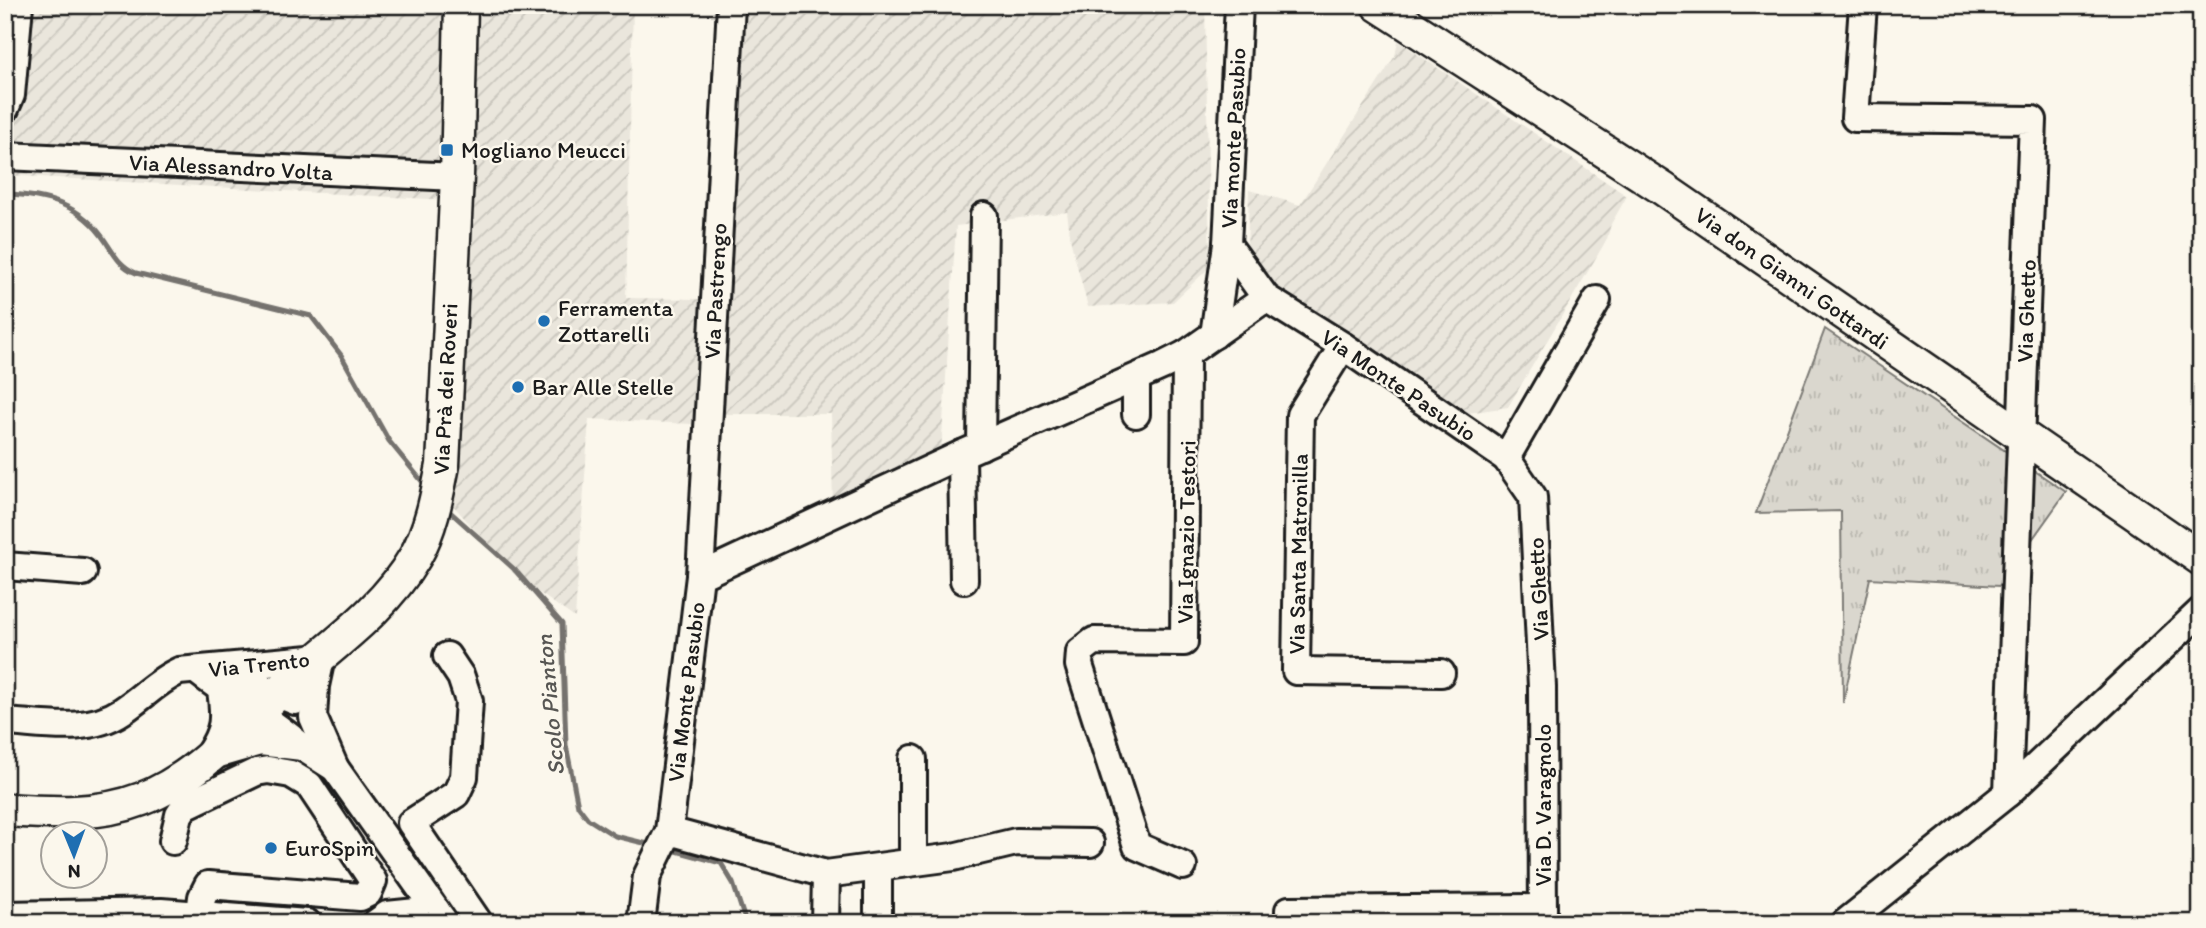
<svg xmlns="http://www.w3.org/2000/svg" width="2206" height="928" font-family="Itim,sans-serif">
<defs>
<pattern id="industrial-furrows" width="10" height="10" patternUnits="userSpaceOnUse" patternTransform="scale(1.75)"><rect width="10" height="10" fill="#eae6dc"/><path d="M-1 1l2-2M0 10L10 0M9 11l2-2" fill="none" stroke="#c8c5bc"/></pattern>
<pattern id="grass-tufts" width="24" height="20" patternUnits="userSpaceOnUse" patternTransform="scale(1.75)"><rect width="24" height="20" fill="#dad7ce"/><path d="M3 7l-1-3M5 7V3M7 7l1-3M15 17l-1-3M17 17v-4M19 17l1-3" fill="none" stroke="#bab8b0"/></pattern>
</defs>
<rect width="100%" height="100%" fill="#fbf7ec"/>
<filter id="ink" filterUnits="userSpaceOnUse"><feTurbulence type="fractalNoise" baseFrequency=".0143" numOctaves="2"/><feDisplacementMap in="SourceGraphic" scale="14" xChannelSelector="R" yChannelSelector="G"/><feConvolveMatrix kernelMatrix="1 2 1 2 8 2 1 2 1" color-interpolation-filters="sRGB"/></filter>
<g filter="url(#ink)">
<g fill="url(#industrial-furrows)">
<path d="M5 5H633L626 298 699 299 692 424 589 419 575 618 517 577 450 502 464 201 5 175Z"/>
<path d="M739 5H1205L1210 267 1173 302 1088 307 1071 243 1067 212 956 226 941 452 833 512 831 414H718Z"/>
<path d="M1398 41 1627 196 1611 224 1607 239 1508 407 1461 414 1271 288 1247 251 1249 190 1300 205 1395 56Z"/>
</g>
<path fill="url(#grass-tufts)" stroke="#7b7a75" stroke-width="2" d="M1825 329 2066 492 1999 586 1870 578 1843 703 1841 511 1756 513Z"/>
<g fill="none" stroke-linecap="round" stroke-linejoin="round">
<g stroke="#74726e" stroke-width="5">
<path d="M5 194C47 195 82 205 106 242 115 256 121 267 136 273L311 316 341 355 389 441 425 485"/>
<path d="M448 510 514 569 562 624 566 745 578 806 588 819 615 836 652 845"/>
<path d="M669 849 721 863 733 883 746 923"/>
</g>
<defs>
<g id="minor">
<path d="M1239 5 1227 244 1266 298 1343 346 1506 458 1597 300"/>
<path d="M1863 5 1855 118 2033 120 2008 793"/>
<path d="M5 109 11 95 19 5"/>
<path d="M5 156 457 177"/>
<path d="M1214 335 1227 244"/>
<path d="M1343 346 1300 415 1296 671 1441 673"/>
<path d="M1136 379V414"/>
<path d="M981 446 984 216"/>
<path d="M962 454 964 580"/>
<path d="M1506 458 1533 497 1542 687 1543 923"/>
<path d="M5 566 83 572"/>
<path d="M700 576 731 5"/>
<path d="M447 656 461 677 469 701 464 777 456 794 411 823 479 923"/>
<path d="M196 670C230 698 269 717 302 747"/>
<path d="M215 674 243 680 295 701"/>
<path d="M5 722C44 724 88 734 122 711 142 698 157 681 179 671L321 658 315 686 313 717 335 768 445 923"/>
<path d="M209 754C225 729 225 719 221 690"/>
<path d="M212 756 260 742 302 747 335 768"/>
<path d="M669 831 826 874 953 857 1016 842 1090 843"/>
<path d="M173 841 179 815 185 806 256 772 268 770 291 774 309 785 373 881 368 893 360 897 208 885 202 897 200 914"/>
<path d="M913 861V759"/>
<path d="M1183 866 1137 846 1079 665 1080 652 1094 641 1184 642 1186 354"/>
<path d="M5 915 161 912 307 923"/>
<path d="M376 923 387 915 436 910 430 922"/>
<path d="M641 923 647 876 669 831 700 576 962 454 1162 366 1186 354 1266 298"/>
<path d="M825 923 826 874"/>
<path d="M878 923V869"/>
<path d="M1289 923V910L1543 908"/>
<path d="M1845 923 2008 793 2201 611"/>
</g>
<g id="major">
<path d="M1378 5 1662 188 2201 559"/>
<path d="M5 810C52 813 98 816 142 799 193 780 237 732 276 695 324 650 381 615 415 557 431 529 437 496 443 465L457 177 461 5"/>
</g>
</defs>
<use href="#minor" stroke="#1c1c1c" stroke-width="32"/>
<use href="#major" stroke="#1c1c1c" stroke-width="37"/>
<use href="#minor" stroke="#fbf7ec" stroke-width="26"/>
<use href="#major" stroke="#fbf7ec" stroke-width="32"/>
</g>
</g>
<g fill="#1f6fb2" stroke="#fbf7ec" stroke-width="2.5">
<rect x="440" y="143" width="14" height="14" rx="3.5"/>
<circle cx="544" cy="321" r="7"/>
<circle cx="518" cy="387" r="7"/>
<circle cx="271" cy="848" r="7"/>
</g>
<g text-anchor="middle" stroke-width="5" stroke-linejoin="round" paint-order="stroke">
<g font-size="23" fill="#1c1c1c" stroke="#fbf7ec">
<text transform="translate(1233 138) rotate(-87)" y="8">Via monte Pasubio</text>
<text transform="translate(231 167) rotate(3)" y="8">Via Alessandro Volta</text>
<text transform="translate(1792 278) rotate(35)" y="8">Via don Gianni Gottardi</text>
<text transform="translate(715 291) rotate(-87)" y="8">Via Pastrengo</text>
<text transform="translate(2026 311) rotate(-88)" y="8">Via Ghetto</text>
<text transform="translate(1399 385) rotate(34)" y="8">Via Monte Pasubio</text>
<text transform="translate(445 389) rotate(-87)" y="8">Via Prà dei Roveri</text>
<text transform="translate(1186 532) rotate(-89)" y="8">Via Ignazio Testori</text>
<text transform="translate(1298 554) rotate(-89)" y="8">Via Santa Matronilla</text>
<text transform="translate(1538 589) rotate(-93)" y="8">Via Ghetto</text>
<text transform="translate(259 664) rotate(-6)" y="8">Via Trento</text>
<text transform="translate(686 692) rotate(-83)" y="8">Via Monte Pasubio</text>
<text transform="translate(1543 805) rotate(-90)" y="8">Via D. Varagnolo</text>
</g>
<g font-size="23" fill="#1c1c1c" stroke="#fbf7ec" text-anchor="start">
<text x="461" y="158">Mogliano Meucci</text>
<text x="558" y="316">Ferramenta<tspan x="558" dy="26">Zottarelli</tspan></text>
<text x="532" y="395">Bar Alle Stelle</text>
<text x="285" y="856">EuroSpin</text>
</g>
<g font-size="24" font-style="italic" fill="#575653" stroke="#fbf7ec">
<text transform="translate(550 705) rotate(-95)" y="8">Scolo Pianton</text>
</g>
</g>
<rect width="2206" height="928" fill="none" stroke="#fbf7ec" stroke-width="28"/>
<rect x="14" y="14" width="2178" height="900" fill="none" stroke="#1c1c1c" stroke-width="2.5" filter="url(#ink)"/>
<g transform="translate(74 855) rotate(179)"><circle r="33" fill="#fbf7ec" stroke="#a29f99" stroke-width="2"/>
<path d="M0-5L12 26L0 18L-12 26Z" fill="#1f6fb2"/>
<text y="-10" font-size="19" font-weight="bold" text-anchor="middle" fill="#1c1c1c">N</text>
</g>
</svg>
